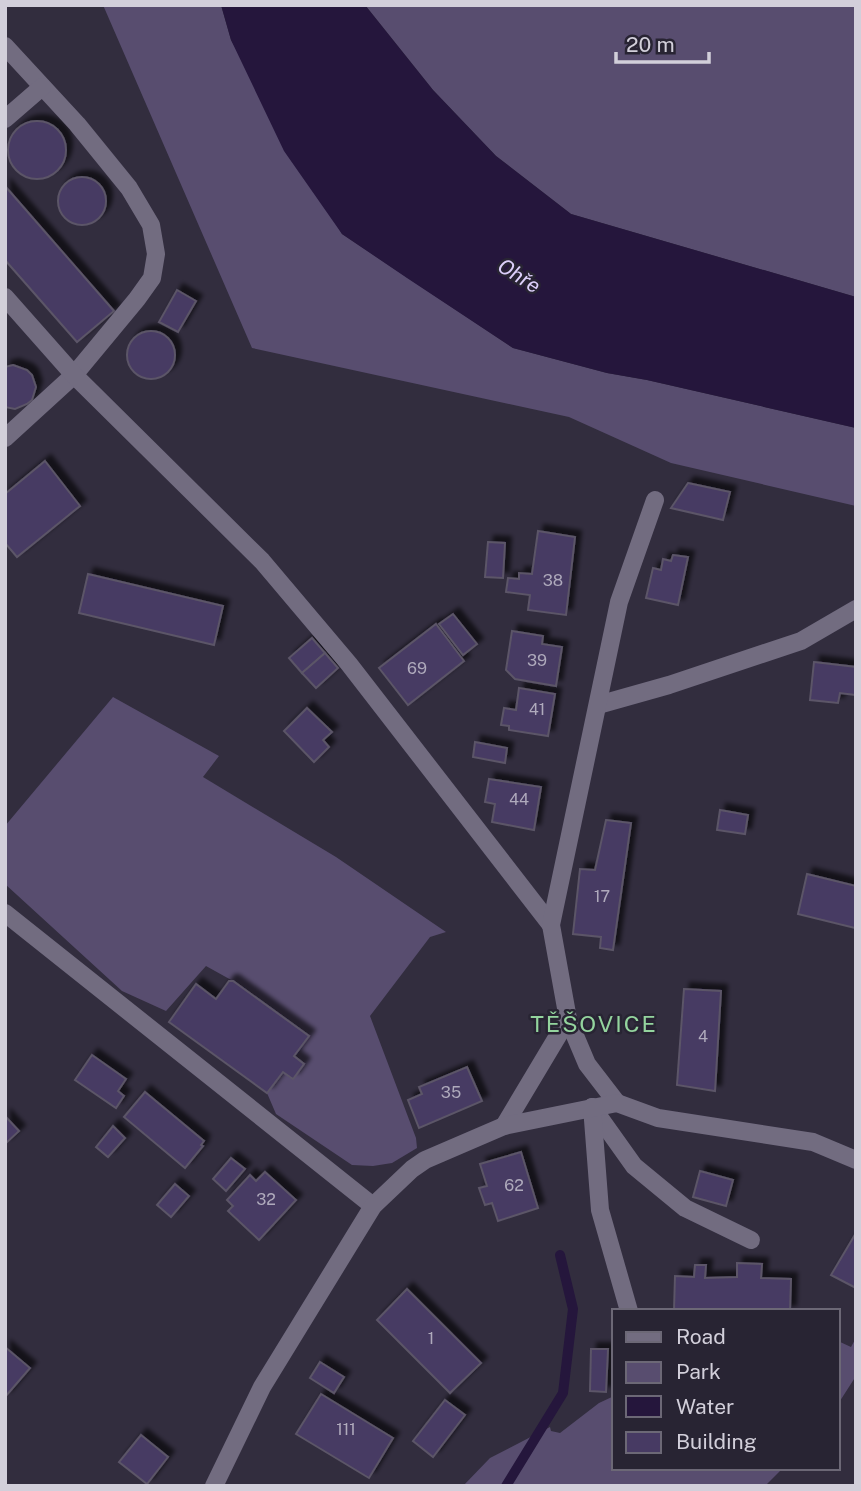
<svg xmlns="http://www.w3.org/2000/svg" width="861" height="1491" font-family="'Public Sans',sans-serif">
<defs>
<filter id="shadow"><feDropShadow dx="6" dy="-6" stdDeviation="2" flood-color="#0009"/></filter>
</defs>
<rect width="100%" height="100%" fill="#322d3e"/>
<g fill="#584d6f">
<path d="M103 5H221L231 40 342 234 513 348 607 373 647 380 856 428V506L671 463 569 417 252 348Z"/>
<path d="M365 5H856V297L571 214 496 156 433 90Z"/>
<path d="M113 697 219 756 203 777 336 857 446 932 430 937 370 1016 416 1138 417 1148 392 1163 373 1166 352 1165 276 1114 267 1093 283 1072 293 1079 304 1064 294 1056 308 1036 233 981 206 966 166 1011 122 991 5 884V826Z"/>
<path d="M856 1338V1376L838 1404V1341L851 1347Z"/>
<path d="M614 1396V1468H783L765 1486H463L490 1458 550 1427 551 1431 560 1433 599 1403Z"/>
</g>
<path fill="#25163c" d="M221 5H365L433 90 496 156 571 214 856 297V428L647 380 607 373 513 348 407 278 342 234 284 151 231 40Z"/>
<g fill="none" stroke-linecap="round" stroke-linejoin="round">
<path stroke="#25163c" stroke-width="10" d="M506 1486 563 1393 573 1309 560 1255"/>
</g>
<g fill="#473a63" stroke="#5b5567" stroke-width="2" filter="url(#shadow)">
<circle cx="37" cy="150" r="29"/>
<circle cx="82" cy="201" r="24"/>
<path d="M5 186 114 311 77 342 5 260Z"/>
<path d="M177 290 196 301 178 332 159 322Z"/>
<circle cx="151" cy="355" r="24"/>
<path d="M13 365 27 370 32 375 36 387 32 400 27 404 15 409 5 407V367Z"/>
<path d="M45 461 80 506 17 557 5 543V494Z"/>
<path d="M688 483 730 492 723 520 671 508Z"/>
<path d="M538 531 575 537 566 615 528 610 530 595 506 592 508 578 519 579V573L532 574Z"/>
<path d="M488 542 505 543 503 578 485 577Z"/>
<path d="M673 555 688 557 678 605 646 598 653 568 661 570 663 559 671 561Z"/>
<path d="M88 574 223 606 214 645 79 613Z"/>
<path d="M453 614 477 644 463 655 439 624Z"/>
<path d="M436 624 464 661 408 705 379 668Z"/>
<path d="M512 631 543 636 542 644 562 647 556 686 515 679 506 670Z"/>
<path d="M312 638 325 653 302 673 289 658Z"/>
<path d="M325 653 338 668 316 688 302 673Z"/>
<path d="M814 662 856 667V695L840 693 838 703 810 700Z"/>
<path d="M519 688 555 694 548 736 509 730V726L501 725 504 708 516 710Z"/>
<path d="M307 708 332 732 323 740 329 747 314 762 284 731Z"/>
<path d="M475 742 507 748 505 763 473 757Z"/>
<path d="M489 779 541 787 534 830 492 822 495 804 485 802Z"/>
<path d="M720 810 748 815 745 834 717 830Z"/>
<path d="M606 820 631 823 613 950 600 948 601 937 573 934 580 869 595 870Z"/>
<path d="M807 874 856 886 855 928 798 914Z"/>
<path d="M229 981H233L309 1036 294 1056 304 1064 293 1079 283 1072 267 1093 169 1022 196 984 216 999Z"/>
<path d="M684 989 721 991 715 1091 677 1085Z"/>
<path d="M92 1055 126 1079 118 1091 124 1096 116 1108 75 1080Z"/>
<path d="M467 1067 482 1101 419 1128 408 1100 422 1094 419 1087Z"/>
<path d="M145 1092 204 1141 201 1145 203 1146 185 1168 124 1117Z"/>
<path d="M5 1116 19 1131 5 1144Z"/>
<path d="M113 1126 125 1138 108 1157 96 1147Z"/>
<path d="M521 1152 538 1208 498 1221 492 1203 485 1205 479 1188 487 1186 480 1164Z"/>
<path d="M231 1158 245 1169 226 1191 213 1179Z"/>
<path d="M700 1171 733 1180 726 1206 693 1197Z"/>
<path d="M265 1172 296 1200 259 1240 228 1211 233 1206 227 1200 250 1175 256 1181Z"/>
<path d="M175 1184 189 1196 171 1217 157 1205Z"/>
<path d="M856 1233V1288L831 1275Z"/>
<path d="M737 1263 762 1264 761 1278 791 1279 790 1311H674L675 1276 694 1277 695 1265H706L705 1278 737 1277Z"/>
<path d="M407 1289 481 1363 450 1393 377 1320Z"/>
<path d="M5 1347 30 1368 5 1397Z"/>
<path d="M591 1349H608L606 1392 590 1391Z"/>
<path d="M320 1362 344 1377 334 1393 310 1378Z"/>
<path d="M321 1394 393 1438 369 1478 296 1434Z"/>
<path d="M445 1400 465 1415 433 1457 413 1441Z"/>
<path d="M141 1435 168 1457 147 1484 119 1462Z"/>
</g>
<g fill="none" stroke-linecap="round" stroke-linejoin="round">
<g stroke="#726c80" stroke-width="18">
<path d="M5 46 77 124 129 188 151 225 156 254 152 278 137 299 74 375 5 438"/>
<path d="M5 119 42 87"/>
<path d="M5 297 74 375 262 561 349 664 551 925"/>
<path d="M598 705 669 685 801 641 856 609"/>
<path d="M5 913 373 1206"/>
<path d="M617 1103 587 1064 568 1019 551 925 619 602 655 500"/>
<path d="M592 1107 634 1166 685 1208 751 1240"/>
<path d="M592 1107 600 1210 629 1311"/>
<path d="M504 1126 568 1019"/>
<path d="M214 1486 262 1387 373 1206 412 1169 425 1160 504 1126 617 1103 658 1118 813 1142 856 1160"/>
</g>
</g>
<g text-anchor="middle" stroke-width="5" stroke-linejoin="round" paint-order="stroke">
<g font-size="16" fill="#afaabc">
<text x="553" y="586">38</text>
<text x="537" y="666">39</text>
<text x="417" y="674">69</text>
<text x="537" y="715">41</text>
<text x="519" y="805">44</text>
<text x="602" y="902">17</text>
<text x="703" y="1042">4</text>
<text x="451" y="1098">35</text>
<text x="514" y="1191">62</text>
<text x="266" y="1205">32</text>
<text x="431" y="1344">1</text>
<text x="346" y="1435">111</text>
</g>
<g font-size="21" font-style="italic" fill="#dccffa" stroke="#282433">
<text transform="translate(519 276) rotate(32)" y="7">Ohře</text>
</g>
<g font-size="23" letter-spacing="2" fill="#94d49e" stroke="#282433">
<text x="594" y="1032">TĚŠOVICE</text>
</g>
</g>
<rect width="861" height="1491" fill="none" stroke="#d2cfda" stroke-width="14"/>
<rect x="612" y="1309" width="228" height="161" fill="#282433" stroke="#6c6876" stroke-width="2"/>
<rect x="626" y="1332" width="35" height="10" fill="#726c80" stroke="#6c6876" stroke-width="2"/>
<text x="676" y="1344" font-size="21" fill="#d2cfda">Road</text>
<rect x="626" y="1362" width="35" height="21" fill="#584d6f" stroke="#6c6876" stroke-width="2"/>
<text x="676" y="1379" font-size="21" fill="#d2cfda">Park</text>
<rect x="626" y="1396" width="35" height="21" fill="#25163c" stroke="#6c6876" stroke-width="2"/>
<text x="676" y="1414" font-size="21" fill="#d2cfda">Water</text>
<rect x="626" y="1432" width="35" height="21" fill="#473a63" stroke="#6c6876" stroke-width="2"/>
<text x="676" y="1449" font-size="21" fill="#d2cfda">Building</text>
<path d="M616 52v10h93v-10" fill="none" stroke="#d2cfda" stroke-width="3.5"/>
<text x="626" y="52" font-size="21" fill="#d2cfda" stroke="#282433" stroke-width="5" paint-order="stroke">20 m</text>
</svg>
